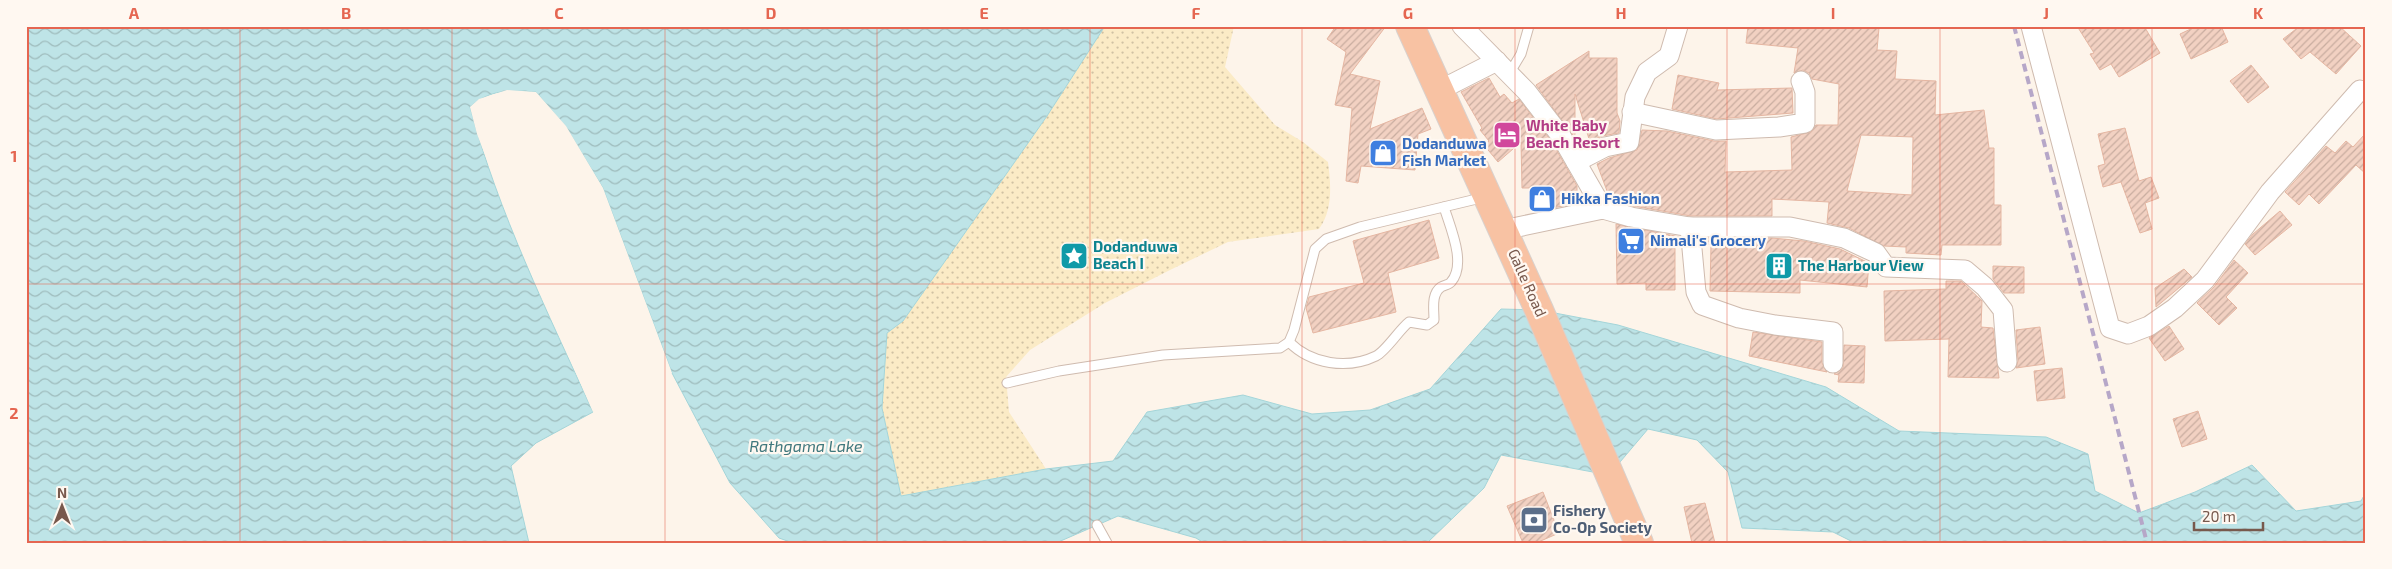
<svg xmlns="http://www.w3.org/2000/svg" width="2392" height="569" font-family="'Exo 2',sans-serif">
<defs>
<pattern id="sand-dots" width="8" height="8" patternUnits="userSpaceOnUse" patternTransform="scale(1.25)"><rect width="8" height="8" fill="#fbebc6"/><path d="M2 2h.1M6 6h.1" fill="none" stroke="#d0c1a3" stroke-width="1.8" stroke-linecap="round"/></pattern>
<pattern id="water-waves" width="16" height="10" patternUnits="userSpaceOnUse" patternTransform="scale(1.25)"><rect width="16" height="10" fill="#bee4e7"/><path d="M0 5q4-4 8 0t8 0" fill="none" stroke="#9fbcbd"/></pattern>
<pattern id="building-hatch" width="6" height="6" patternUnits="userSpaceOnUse" patternTransform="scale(1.25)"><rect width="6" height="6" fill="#f2d1c2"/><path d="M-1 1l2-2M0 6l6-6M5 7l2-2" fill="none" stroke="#c9ada0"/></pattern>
</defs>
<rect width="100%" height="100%" fill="#fdf4ea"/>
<path fill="url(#sand-dots)" d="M1105 26H1234L1225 67 1275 125 1303 142 1328 162C1331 185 1333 210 1319 229L1228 242 1170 270 1105 303 1030 350 1006 377 1009 412 1046 469 901 496 882 408 887 333 903 321 1047 116Z"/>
<path fill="url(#water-waves)" stroke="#a4d5d9" d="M26 26H1105L1047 116 903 321 887 333 882 408 901 496 1046 469 1113 461 1147 412 1243 395 1312 414 1370 410 1430 389 1501 309 1539 310 1618 325 1826 387 1899 431 2046 437 2088 454 2095 491 2139 513 2195 492 2252 465 2296 511 2361 501 2366 492V543H1855L1833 532 1742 528 1728 472 1697 440 1648 429 1609 475 1501 455 1484 488 1427 543H1204L1196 538 1118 516 1056 543H793L779 538 730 483 672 373 603 188 566 127 536 92C510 90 490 89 470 107 498 212 548 313 593 412L536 443 511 466 529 543H26Z"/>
<path fill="#fdf4ea" d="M507 90 536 92 566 126 603 188 672 373 669 374 601 189 564 128 535 95 507 92 480 101 473 108 480 133 516 230 595 411 593 412 514 231 477 134 470 107 479 99Z"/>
<g fill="url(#building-hatch)" stroke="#e5b6a2" fill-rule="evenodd">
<path d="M1336 26H1386L1350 74 1380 81 1370 129 1422 108 1431 129 1418 134 1415 170 1361 166 1358 183 1346 181 1352 108 1335 105 1346 52 1327 39Z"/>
<path d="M1748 26 1879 28 1877 50 1897 51 1895 79 1936 81 1935 115 1984 110 1989 148H1994V205H2001V245H1942L1941 255 1906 253V247L1884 246 1849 228 1827 223 1829 202 1772 199V216H1691L1633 206 1610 199 1597 164 1609 158 1637 150 1642 130 1667 131 1714 141H1726L1725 172 1792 170 1791 137 1811 132 1816 125H1838L1839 84 1812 79 1809 73 1803 70 1794 73 1798 48 1746 43ZM1861 135 1913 137 1912 195 1847 191Z"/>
<path d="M2077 26H2144L2160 53 2119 77 2111 64 2100 70 2090 54 2094 53Z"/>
<path d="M2197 26H2221L2228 42 2191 59 2180 34Z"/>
<path d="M2300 26H2339L2361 46 2336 74 2310 52 2301 59 2283 39Z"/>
<path d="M1589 51V58H1617V113L1620 121 1619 133 1602 136 1590 142 1575 94V138L1536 85Z"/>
<path d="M2251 65 2269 87 2248 103 2230 81Z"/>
<path d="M1678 75 1719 83 1717 90 1792 88 1793 113 1717 119 1672 109Z"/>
<path d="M1489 78 1500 97 1504 94 1512 103 1519 99 1552 142 1577 186V203L1538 211 1537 188H1522L1521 142 1498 162 1484 145 1489 141 1480 130 1482 128 1461 92Z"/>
<path d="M2125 128 2139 181 2151 177 2159 198 2145 203 2152 229 2140 233 2121 182 2103 187 2098 166 2105 164 2098 134Z"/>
<path d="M2366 133V174L2356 165 2319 204 2309 194 2299 205 2285 192 2326 146 2335 153 2346 141 2353 147Z"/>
<path d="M2280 211 2292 225 2255 255 2245 244 2253 234Z"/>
<path d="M1429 220 1439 258 1388 273 1396 312 1313 333 1306 308 1309 297 1364 283 1353 241Z"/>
<path d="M1616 224 1680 237V243H1675V290H1646V283L1617 284Z"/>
<path d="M1702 238H1772L1804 241 1840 249 1869 263 1867 287 1800 280V293L1710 291 1711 244H1703Z"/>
<path d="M2234 260 2248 273 2226 297 2237 308 2219 325 2197 303 2214 287Z"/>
<path d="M1993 266 2024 267V293H2004L1993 279Z"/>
<path d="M2184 269 2192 277 2156 307 2155 288Z"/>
<path d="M1946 281H1961L1982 301 1981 327 1993 328 1999 378 1948 377 1949 339 1885 341 1884 291 1946 289Z"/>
<path d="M2169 326 2184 349 2165 361 2149 338Z"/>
<path d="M2040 327 2045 364 2016 368 2018 361 2016 330Z"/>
<path d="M1753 332 1822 342V363L1827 372 1749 356Z"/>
<path d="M1844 345 1865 346 1864 383 1838 382 1839 375 1834 374 1843 368Z"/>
<path d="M2062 368 2065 398 2037 401 2034 371Z"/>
<path d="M2198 411 2207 439 2182 447 2173 419Z"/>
<path d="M1543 492 1559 533 1536 543H1523L1507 506Z"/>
<path d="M1705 503 1715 543H1692L1684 507Z"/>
</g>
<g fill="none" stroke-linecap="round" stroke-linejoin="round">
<defs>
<g id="service">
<path d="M1509 74 1521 54 1529 26"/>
<path d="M1289 342C1311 364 1347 370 1376 356 1386 351 1399 330 1409 322L1427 325 1434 320C1434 309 1431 294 1441 287 1444 285 1449 285 1451 282 1467 264 1450 227 1444 207"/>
<path d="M1007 383 1059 371 1163 355 1280 348 1289 342 1294 330 1315 249 1326 239 1360 227 1485 197"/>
<path d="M1097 525 1107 543"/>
</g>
<g id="minor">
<path d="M1462 26 1527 92 1561 136 1603 209"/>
<path d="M2031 26 2110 328 2128 334 2149 326 2175 308 2205 280 2270 192 2360 90"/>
<path d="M1440 90 1497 61"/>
<path d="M1632 112 1716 130 1779 127 1805 123V92L1801 81"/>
<path d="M1576 162 1605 147 1629 142 1635 97 1647 72 1669 56 1678 26"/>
<path d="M1690 227 1696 292 1702 305 1739 318 1775 325 1833 332V363"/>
<path d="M1503 230 1603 209 1631 217 1690 227H1790L1844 238 1876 253 1886 267 1965 270 1985 287 2003 310 2007 362"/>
</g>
<path id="trunk" d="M1410 26 1539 310 1639 543"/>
</defs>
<use href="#service" stroke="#cfbbaf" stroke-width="11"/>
<use href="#minor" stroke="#cfbbaf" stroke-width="21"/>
<use href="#trunk" stroke="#d9d1cd" stroke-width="30"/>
<use href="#service" stroke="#fff" stroke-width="9"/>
<use href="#minor" stroke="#fff" stroke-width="19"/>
<use href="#trunk" stroke="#f8c2a3" stroke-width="28"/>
<path stroke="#b6a7c8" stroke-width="4" stroke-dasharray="8 5" stroke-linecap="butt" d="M2014 26 2147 543"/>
</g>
<path fill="none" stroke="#e56651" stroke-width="1" stroke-opacity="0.55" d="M240 26V543M452 26V543M665 26V543M877 26V543M1090 26V543M1302 26V543M1515 26V543M1727 26V543M1940 26V543M2152 26V543M26 284H2366"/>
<defs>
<symbol id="hotel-square" viewBox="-11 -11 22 22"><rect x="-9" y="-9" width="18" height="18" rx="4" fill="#d1479c" stroke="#fff8f1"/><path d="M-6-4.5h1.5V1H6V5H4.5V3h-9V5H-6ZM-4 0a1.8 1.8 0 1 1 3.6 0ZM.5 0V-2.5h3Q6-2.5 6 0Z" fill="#fff"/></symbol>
<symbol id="shop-square" viewBox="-11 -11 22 22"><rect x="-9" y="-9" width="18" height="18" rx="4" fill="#3f7fe0" stroke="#fff8f1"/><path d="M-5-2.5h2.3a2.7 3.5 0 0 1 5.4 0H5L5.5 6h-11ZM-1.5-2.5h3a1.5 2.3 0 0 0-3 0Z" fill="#fff"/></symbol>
<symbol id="supermarket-square" viewBox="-11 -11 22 22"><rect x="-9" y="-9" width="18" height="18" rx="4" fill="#3f7fe0" stroke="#fff8f1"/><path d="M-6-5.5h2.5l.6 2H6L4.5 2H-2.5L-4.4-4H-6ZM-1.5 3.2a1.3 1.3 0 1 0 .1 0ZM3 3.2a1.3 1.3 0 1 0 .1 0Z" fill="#fff"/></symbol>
<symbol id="sight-square" viewBox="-11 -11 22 22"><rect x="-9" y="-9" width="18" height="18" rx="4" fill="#0f9aa8" stroke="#fff8f1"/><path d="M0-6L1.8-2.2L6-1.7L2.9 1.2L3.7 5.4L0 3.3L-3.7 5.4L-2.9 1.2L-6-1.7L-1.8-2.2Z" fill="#fff"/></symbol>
<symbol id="building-square" viewBox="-11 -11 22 22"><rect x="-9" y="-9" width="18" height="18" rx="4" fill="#0f9aa8" stroke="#fff8f1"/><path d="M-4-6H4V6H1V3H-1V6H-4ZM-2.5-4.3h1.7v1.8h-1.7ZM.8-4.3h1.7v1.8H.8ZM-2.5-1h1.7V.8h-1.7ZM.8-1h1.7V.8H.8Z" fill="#fff"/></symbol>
<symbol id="bank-square" viewBox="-11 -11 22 22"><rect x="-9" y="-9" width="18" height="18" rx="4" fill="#5c6f8a" stroke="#fff8f1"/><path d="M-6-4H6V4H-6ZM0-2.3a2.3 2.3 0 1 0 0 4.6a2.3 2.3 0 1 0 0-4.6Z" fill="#fff"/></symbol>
</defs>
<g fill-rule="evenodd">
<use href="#hotel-square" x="1491" y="119" width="32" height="32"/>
<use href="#shop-square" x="1367" y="137" width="32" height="32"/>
<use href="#shop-square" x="1526" y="183" width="32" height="32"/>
<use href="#supermarket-square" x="1615" y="225" width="32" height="32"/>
<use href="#sight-square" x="1058" y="240" width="32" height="32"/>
<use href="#building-square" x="1763" y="250" width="32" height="32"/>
<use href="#bank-square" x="1518" y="504" width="32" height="32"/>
</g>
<g text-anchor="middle" stroke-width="4.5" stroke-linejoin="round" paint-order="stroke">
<g font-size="15" font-weight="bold" fill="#b23c85" stroke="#fff8f1" text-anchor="start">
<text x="1526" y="131">White Baby<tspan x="1526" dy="17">Beach Resort</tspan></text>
</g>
<g font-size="15" font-weight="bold" fill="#366cbe" stroke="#fff8f1" text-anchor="start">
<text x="1402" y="149">Dodanduwa<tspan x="1402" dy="17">Fish Market</tspan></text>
<text x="1561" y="204">Hikka Fashion</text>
<text x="1650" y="246">Nimali's Grocery</text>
</g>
<g font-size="15" font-weight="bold" fill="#0d838f" stroke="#fff8f1" text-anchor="start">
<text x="1093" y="252">Dodanduwa<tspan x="1093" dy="17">Beach I</tspan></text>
<text x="1798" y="271">The Harbour View</text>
</g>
<g font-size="15" fill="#78594d" stroke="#fff8f1">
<text transform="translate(1527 283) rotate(66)" y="5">Galle Road</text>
</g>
<g font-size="15" font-weight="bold" fill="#4e5e75" stroke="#fff8f1" text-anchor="start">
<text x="1553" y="516">Fishery<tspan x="1553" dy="17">Co-Op Society</tspan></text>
</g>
<g font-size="16" font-style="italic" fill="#40787d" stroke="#fff8f1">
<text x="806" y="452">Rathgama Lake</text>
</g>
</g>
<rect width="2392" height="569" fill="none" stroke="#fff8f1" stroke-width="55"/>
<g transform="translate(62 506)" stroke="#fff8f1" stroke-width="4" paint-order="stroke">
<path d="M0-4L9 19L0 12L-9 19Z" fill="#78594d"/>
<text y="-8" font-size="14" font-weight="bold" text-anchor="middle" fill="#78594d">N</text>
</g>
<path d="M2194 522v8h69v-8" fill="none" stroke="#78594d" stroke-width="2.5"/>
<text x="2202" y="522" font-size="15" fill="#78594d" stroke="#fff8f1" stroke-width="4" paint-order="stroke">20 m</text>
<rect x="28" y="28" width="2336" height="514" fill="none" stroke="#e56651" stroke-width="2"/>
<g font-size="16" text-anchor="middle" font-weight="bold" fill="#e56651">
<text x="134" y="19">A</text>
<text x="346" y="19">B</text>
<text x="559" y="19">C</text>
<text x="771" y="19">D</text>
<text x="984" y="19">E</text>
<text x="1196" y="19">F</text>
<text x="1408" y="19">G</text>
<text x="1621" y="19">H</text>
<text x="1833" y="19">I</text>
<text x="2046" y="19">J</text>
<text x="2258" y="19">K</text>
<text x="14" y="162">1</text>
<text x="14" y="419">2</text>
</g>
</svg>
